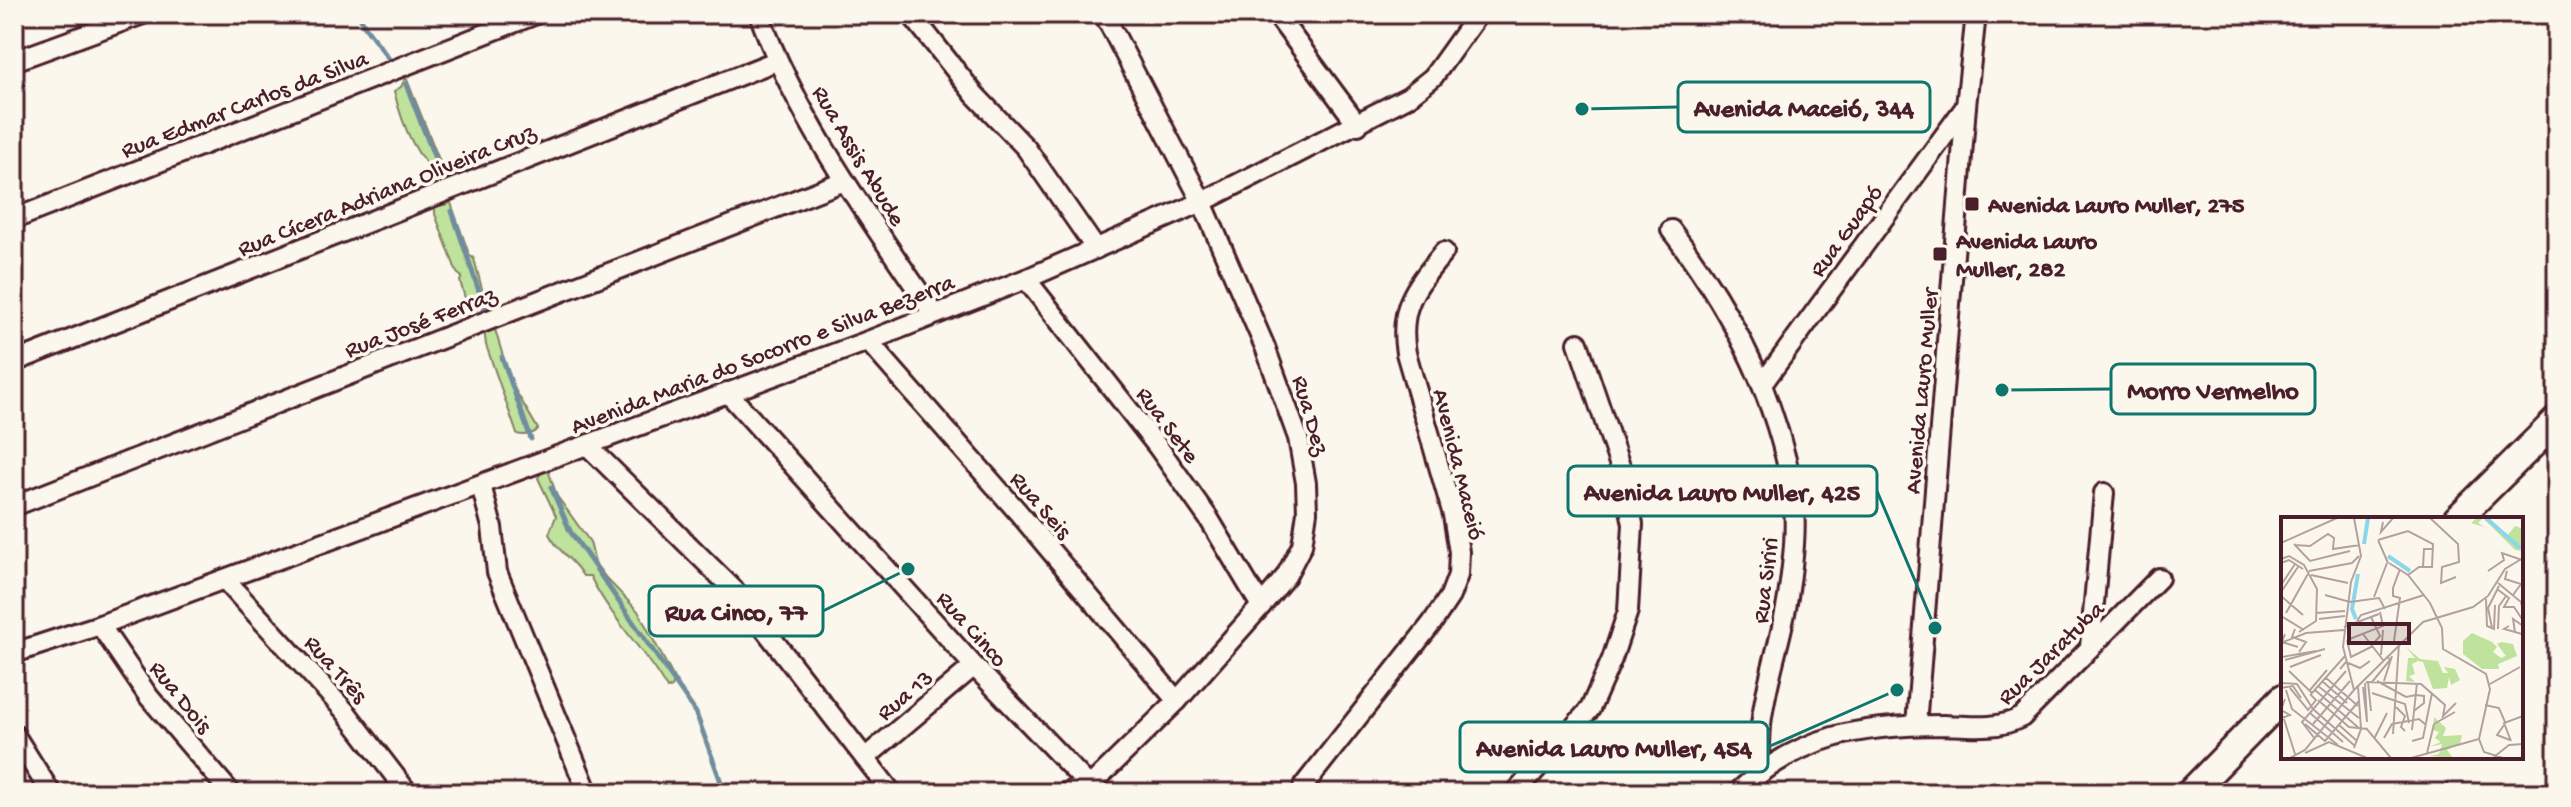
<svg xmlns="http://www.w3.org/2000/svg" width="2571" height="807" font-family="'Gochi Hand',sans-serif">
<rect width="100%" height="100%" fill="#fbf7ec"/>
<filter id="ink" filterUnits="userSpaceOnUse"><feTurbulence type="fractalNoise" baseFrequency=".0125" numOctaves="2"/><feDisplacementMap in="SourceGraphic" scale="16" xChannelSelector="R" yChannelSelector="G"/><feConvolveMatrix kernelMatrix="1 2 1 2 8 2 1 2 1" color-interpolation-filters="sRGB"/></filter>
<g filter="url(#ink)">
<g fill="#bfe29c" stroke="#848064" stroke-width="2">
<path d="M406 77 442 167 443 173 439 175C414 157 401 120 394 91L401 87Z"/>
<path d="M451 203 469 254 474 259 487 307 475 309 467 305 460 281 462 277 457 273 435 214V207Z"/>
<path d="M494 326 511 383 538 429C533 435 524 436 517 434L486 345 484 329Z"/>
<path d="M548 470 557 496 590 542 595 563 606 578 638 611 675 680 672 687 667 689C644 649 610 617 590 576H583C573 559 558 552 549 534L556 516 538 478 542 471Z"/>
</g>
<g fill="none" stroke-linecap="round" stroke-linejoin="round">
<g stroke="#708d9e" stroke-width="5">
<path d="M359 14 364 25 389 59"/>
<path d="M406 84 443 179"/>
<path d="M452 211 486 312"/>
<path d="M502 357 531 439"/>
<path d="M551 487 570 531 696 713 725 793"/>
</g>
<defs>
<g id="street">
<path d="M759 14C799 123 869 218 934 314"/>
<path d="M911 14 975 95 1026 148 1096 249"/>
<path d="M1276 14 1358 125"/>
<path d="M14 61 143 14"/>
<path d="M14 219 536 14"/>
<path d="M1671 230C1729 306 1775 393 1792 488 1798 523 1793 562 1788 597 1782 636 1769 672 1763 711 1759 731 1760 751 1760 772"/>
<path d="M1026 279 1158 447 1209 519 1261 606"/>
<path d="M868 341 1018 512 1177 701"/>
<path d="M14 362 776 61"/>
<path d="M1763 383 1966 106"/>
<path d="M727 392 974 666 1096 793"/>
<path d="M587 445 735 591 892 793"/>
<path d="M481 485 492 527 497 572 588 793"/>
<path d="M14 506 844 181"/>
<path d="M225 580 345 711 408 793"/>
<path d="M100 625 149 697 231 793"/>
<path d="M2090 647 2104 493"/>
<path d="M14 653 100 625 868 341 1026 279 1202 202 1408 97 1433 77 1478 14"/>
<path d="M1916 725 1966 106 1976 14"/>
<path d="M14 734 51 793"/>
<path d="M865 758 974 666"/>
<path d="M1064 793 1090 786 1177 701 1261 606 1286 576 1302 545 1307 512 1306 483 1298 438 1265 347 1202 202 1104 14"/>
<path d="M1301 793 1305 784 1432 623 1450 596 1458 575 1459 552 1453 515 1406 353C1398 306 1416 287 1444 252"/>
<path d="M1515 793 1590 709 1612 659 1628 611 1633 524 1623 475 1578 343"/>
<path d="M1737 793C1798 735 1861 725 1943 725 1970 726 1998 730 2022 717L2159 578"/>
</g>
<g id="secondary">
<path d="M2457 519 2557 420"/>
<path d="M2190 793 2283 698"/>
</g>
</defs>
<use href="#street" stroke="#4a1f2b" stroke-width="24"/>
<use href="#secondary" stroke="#4a1f2b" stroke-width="32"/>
<use href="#street" stroke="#fbf7ec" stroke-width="18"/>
<use href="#secondary" stroke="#fbf7ec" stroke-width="26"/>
</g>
</g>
<g fill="#4a1f2b" stroke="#fbf7ec" stroke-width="3">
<rect x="1964" y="196" width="16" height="16" rx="4"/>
<rect x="1932" y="246" width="16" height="16" rx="4"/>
</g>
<g text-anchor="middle" stroke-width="7" stroke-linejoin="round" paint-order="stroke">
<g font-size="24" fill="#4a1f2b" stroke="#fbf7ec">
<text transform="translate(244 103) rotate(-21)" y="8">Rua Edmar Carlos da Silva</text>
<text transform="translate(860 155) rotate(59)" y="8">Rua Assis Abude</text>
<text transform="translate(386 189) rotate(-22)" y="8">Rua Cícera Adriana Oliveira Cruz</text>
<text transform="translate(1845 230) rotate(-54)" y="8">Rua Guapó</text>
<text transform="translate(420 321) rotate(-21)" y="8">Rua José Ferraz</text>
<text transform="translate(762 353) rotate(-21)" y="8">Avenida Maria do Socorro e Silva Bezerra</text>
<text transform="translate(1920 391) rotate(-85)" y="8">Avenida Lauro Muller</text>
<text transform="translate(1312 415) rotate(74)" y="8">Rua Dez</text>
<text transform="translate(1169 424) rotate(53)" y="8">Rua Sete</text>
<text transform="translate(1460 464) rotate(76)" y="8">Avenida Maceió</text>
<text transform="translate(1042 504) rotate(49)" y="8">Rua Seis</text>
<text transform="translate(1764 580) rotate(-83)" y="8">Rua Siriri</text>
<text transform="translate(973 628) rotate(48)" y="8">Rua Cinco</text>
<text transform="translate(2050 652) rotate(-44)" y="8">Rua Jaratuba</text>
<text transform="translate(337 668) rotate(48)" y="8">Rua Três</text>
<text transform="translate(904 694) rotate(-40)" y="8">Rua 13</text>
<text transform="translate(182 696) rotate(51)" y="8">Rua Dois</text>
</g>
<g font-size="24" font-weight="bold" fill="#4a1f2b" stroke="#fbf7ec" text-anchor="start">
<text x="1988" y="212">Avenida Lauro Muller, 275</text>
<text x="1956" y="248">Avenida Lauro<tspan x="1956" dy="28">Muller, 282</tspan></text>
</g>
</g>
<g transform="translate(2281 517)">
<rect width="242" height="242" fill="#fbf7ec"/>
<path d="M196 1H208L226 19 234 9 242 12V34L234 33 202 1 197 6 203 10 190 6ZM191 116 211 125 216 130 212 135 220 141 225 139 216 127 220 125 232 127 236 139 217 147 218 152H201L182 137V124ZM125 130 139 142 157 144 162 156H167L163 150 174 152 179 163 170 168 168 160 166 171 152 172 142 145 137 144 131 147 134 157 128 159 134 165 125 164 127 141H134ZM153 200 165 211 162 219 181 218 179 227 166 233 172 241 148 239 158 237 161 227 148 230 160 225 154 221 158 215 152 213Z" fill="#bfe29c"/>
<path fill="none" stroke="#8ad6eb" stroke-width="4" d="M205 1 239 31M83 27 87 1M107 39 129 54M75 102 71 92 77 57"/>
<path fill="none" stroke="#b4a19f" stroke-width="2" d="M149 1 177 27 178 45 161 50 160 66 175 60M102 5 100 15 112 1M97 23 127 14 152 27 151 50H138L127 58M97 23 107 46M0 26 56 1M13 27 29 44 69 34M14 28 29 29 47 17 53 21 52 32 79 28M0 42 8 39 23 48 36 72 35 104 18 115M0 46 8 43 22 52M108 46 127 58 149 86 161 111 162 132 205 157 209 172 198 222 203 235 222 241M142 50 143 32H152M28 54 71 46 78 39M207 54 223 43 221 36 241 43M226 54 224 62 240 67 232 78M30 58 67 66M217 66 240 85 242 94M0 68 14 47M216 72 228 81 223 90H233L241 102M0 75 17 50M44 78 69 85 98 81 104 92M0 79 22 98M207 79 224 52 242 41M93 80 106 46M205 82 206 109 213 112 214 88M5 96 28 55M35 96 64 94M0 99 23 113M90 100 99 119 91 128M38 102 64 99M76 104 80 98 143 78M228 109 223 112 241 117M63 110 98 97M211 111 207 91 218 69M14 112 11 120 25 125 18 135M217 112 218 89 225 79M234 115 232 102 242 109M4 117 1 125 17 130M82 117 102 143M66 123 70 140 92 129M66 123 102 109 99 95M113 124 119 81 112 79V71L119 52M0 126 25 116 63 113M100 138 102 113M1 140 35 134M4 143 44 132M9 150 40 138M59 152 65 145 79 151 89 144M8 154 31 176 64 139M44 160 77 189M41 164 66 186M96 164 125 180 135 178M103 164 111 139M85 165 140 167 164 188 162 199 175 186M87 165 90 194M91 165 109 143 106 139M0 166 16 167 32 192 74 229M209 167 239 150M37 169 78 201M82 170 86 205 84 166M0 171 12 169 20 181M9 171 27 193 35 183 29 177M5 173 11 192 57 228M29 173 46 153M34 173 79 212M73 173 142 105 192 90 207 79M91 176 124 187 128 206M37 183 68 210 86 212M204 188 218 191 224 205M115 190 124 199 120 210 124 214M133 194 143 186V179L135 178M29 196 62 225M2 199 14 237M1 201 9 198 0 193 4 182M24 207 44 224 78 184M32 207 69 164M153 207 174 195M58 208 76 224M223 208 216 218 229 223M85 211 110 241M131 213 136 166M112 217 118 127M103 221 111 207 138 202 145 208M34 222 21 205 65 154M93 222 106 196M131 224 142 221 151 176M230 224 223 206 242 199M73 231 80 212 77 169M24 236 48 225 86 241M146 236 153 207M213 240 228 228 242 227M9 241 24 233 73 173 62 130 70 65 80 39 73 1M130 241 198 222"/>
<path fill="#4a1f2b" fill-opacity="0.15" stroke="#4a1f2b" stroke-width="4" d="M68 107H128V126H68Z"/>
<rect width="242" height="242" fill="none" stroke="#4a1f2b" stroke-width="4"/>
</g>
<path fill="none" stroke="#0f766e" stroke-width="3" d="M1582 109L1678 107M2002 390L2111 389M1935 628L1877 491M908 569L823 611M1897 690L1768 747"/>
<g fill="#0f766e" stroke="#fbf7ec" stroke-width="3">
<circle cx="1582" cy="109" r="8"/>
<circle cx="2002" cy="390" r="8"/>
<circle cx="1935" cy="628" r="8"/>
<circle cx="908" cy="569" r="8"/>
<circle cx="1897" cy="690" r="8"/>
</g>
<g fill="#fbf7ec" stroke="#0f766e" stroke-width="3">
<rect x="1678" y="82" width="252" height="50" rx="8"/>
<rect x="2111" y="364" width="204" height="50" rx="8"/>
<rect x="1568" y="466" width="309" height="50" rx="8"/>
<rect x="649" y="586" width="174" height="50" rx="8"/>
<rect x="1460" y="722" width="308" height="50" rx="8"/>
</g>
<g font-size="26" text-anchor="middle" font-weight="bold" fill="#4a1f2b">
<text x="1804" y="116">Avenida Maceió, 344</text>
<text x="2213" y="398">Morro Vermelho</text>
<text x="1722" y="500">Avenida Lauro Muller, 425</text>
<text x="736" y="620">Rua Cinco, 77</text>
<text x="1614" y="756">Avenida Lauro Muller, 454</text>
</g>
<rect width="2571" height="807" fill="none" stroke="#fbf7ec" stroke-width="48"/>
<rect x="24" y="24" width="2523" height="759" fill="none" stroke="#4a1f2b" stroke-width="3" filter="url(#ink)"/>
</svg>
